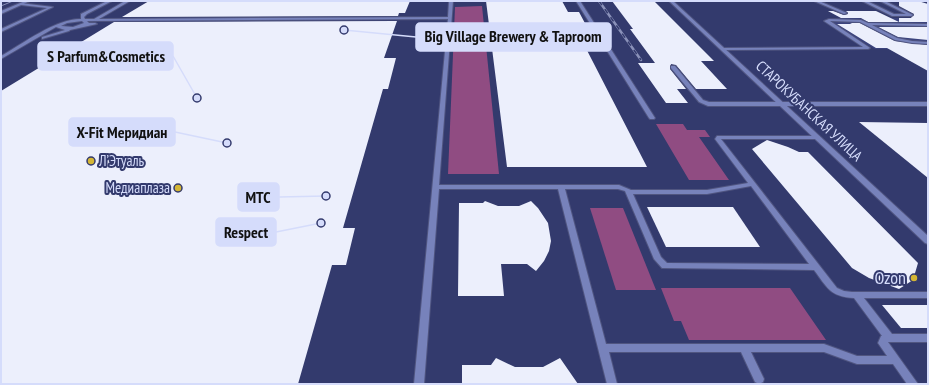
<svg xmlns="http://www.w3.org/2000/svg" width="929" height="385" font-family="'PT Sans Narrow',sans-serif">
<rect width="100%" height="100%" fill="#333a6d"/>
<path fill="#3b437d" d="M833 18H928V56L916 49H875L831 23 838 21Z"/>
<g fill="#904c82">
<path d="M482 6 499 174H448L455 7Z"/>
<path d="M656 124H683L687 130H705L710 137H699L729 180H689Z"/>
<path d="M590 208H623L656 290H616Z"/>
<path d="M661 288H790L826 340H689L681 321H674Z"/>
</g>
<g fill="#eceffc">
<path d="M149 1H410L405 13H399L398 16 122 17Z"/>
<path d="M486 1H562L568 12H579L587 27H575L647 167H507Z"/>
<path d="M612 1H654L714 61H701L727 89H696L676 65 671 64 670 69 686 89H677L688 103H666L638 63H655L630 29H633Z"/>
<path d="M899 1H918L928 4V22H899V18H911L914 14 899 6Z"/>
<path d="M828 11H833L844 15 848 14 846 11H876L899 22H868L861 18H841Z"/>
<path d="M397 21 384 58H396L388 89H383L343 228H355L346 265H332L298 384H1V91L114 22Z"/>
<path d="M850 23H860L895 41 928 45V71L887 48H876L837 24H852Z"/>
<path d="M878 27H928V40L898 37Z"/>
<path d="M859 122 928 123V178Z"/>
<path d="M767 140 788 147 799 152H808L918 263 913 280 899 289 869 278 852 268 752 149Z"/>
<path d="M485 201 498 206H519L531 201 538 208 548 223 551 241 549 251 544 261 536 271 527 264H501L504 296H458L459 203H483Z"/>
<path d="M647 207H733L760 247H666Z"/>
<path d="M882 305H928V328H901Z"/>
<path d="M496 358 515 367H543L560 358 578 384H462V365H491Z"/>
</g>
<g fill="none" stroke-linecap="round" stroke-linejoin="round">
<defs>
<g id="service">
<path d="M107 1H112L87 14 84 17 85 19H94L125 1H130L99 19 448 17 449 1H453L439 185H619L631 190H707L748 183 715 139 717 136H819L820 137 817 139H721L837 288 844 291 852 292H928V298H864L892 334H928V342H888L918 384H907L893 364H857L824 352H751L764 379 763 382 759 384 755 382 741 352H609L617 384H607L558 189H439L424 384H414L448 19 87 21 89 23H95L97 24 70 30 69 31 42 39V37L65 30 56 27 1 59V56C24 43 55 19 81 19V14ZM82 21 84 23 73 27 61 26 67 23ZM751 186 809 264 667 263 661 257 633 194H707ZM565 189H618L625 191 654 259 662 268 814 270C827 287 830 297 854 298L882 336H881L878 343 887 356H857L824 344H606Z"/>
<path d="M576 1H580L655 118 654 119H650L649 118Z"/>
<path d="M814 1H819L847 13 844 14Z"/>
<path d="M862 1H867L894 14H906L880 1H885L913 15 911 16H892Z"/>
<path d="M20 3 53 7 1 32V29L47 8 21 5Z"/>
<path d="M829 19 861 20 868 23 928 24V26L872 25 897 38 912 41 928 42V44L912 43 895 40 860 22 830 21 870 48 868 49 723 50 721 49 723 48 863 47 824 21Z"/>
<path d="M671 66H675L703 100 709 102H928V106H708L699 102 671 68Z"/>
</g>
<path id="minor" d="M25 1H30L1 14V11Z"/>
<path id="tertiary" d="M669 1H673L928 236V244L925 243Z"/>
</defs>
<use href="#service" stroke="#505580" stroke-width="2"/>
<use href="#minor" stroke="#505580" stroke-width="2"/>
<use href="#tertiary" stroke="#505580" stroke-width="2"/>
<use href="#service" fill="#7782bb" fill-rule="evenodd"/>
<use href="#minor" fill="#7782bb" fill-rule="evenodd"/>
<use href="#tertiary" fill="#7782bb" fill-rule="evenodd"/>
<path stroke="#8a91b9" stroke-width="1" d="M1 6 13 1"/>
<defs>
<path id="rail" d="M599 1 641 60"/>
</defs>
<use href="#rail" stroke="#8a91b9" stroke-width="2.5"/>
<use href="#rail" stroke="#333a6d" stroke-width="1.5" stroke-dasharray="5" stroke-linecap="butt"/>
</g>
<g fill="#d4b635" stroke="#333a6d" stroke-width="1.5">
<circle cx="91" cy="161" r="4"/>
<circle cx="178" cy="188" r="4"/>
<circle cx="914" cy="278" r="4"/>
</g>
<g text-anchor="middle" stroke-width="4" stroke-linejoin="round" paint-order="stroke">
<g font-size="15" fill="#d5dcfb" stroke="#333a6d">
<text transform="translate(809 111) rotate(43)" y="5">СТАРОКУБАНСКАЯ УЛИЦА</text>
</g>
<g font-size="15" fill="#d5dcfb" stroke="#333a6d" text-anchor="start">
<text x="99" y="166">Л’Этуаль</text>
<text x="170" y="193" text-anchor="end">Медиаплаза</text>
</g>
<g font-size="18" fill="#d5dcfb" stroke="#333a6d" text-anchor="end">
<text x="906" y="284">Ozon</text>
</g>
</g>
<path fill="none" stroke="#d5dcfb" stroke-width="1.5" d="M344 30L416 37M197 98L173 56M227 143L175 132M326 196L279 197M321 223L276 232"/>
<g fill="#d5dcfb" stroke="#333a6d" stroke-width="1.5">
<circle cx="344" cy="30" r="4"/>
<circle cx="197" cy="98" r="4"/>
<circle cx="227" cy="143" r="4"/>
<circle cx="326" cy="196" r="4"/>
<circle cx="321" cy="223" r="4"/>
</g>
<g fill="#d5dcfb" stroke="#d5dcfb" stroke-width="1.5">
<rect x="416" y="23" width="195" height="28" rx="4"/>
<rect x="38" y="42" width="135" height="28" rx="4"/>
<rect x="69" y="118" width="106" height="28" rx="4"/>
<rect x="238" y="183" width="41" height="28" rx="4"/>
<rect x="216" y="218" width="60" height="28" rx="4"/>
</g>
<g font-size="16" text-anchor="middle" font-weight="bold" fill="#111">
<text x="513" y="42">Big Village Brewery &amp; Taproom</text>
<text x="106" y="62">S Parfum&amp;Cosmetics</text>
<text x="122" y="138">X-Fit Меридиан</text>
<text x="258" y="203">МТС</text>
<text x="246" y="238">Respect</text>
</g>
<rect width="929" height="385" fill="none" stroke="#d5dcfb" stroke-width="4"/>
</svg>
